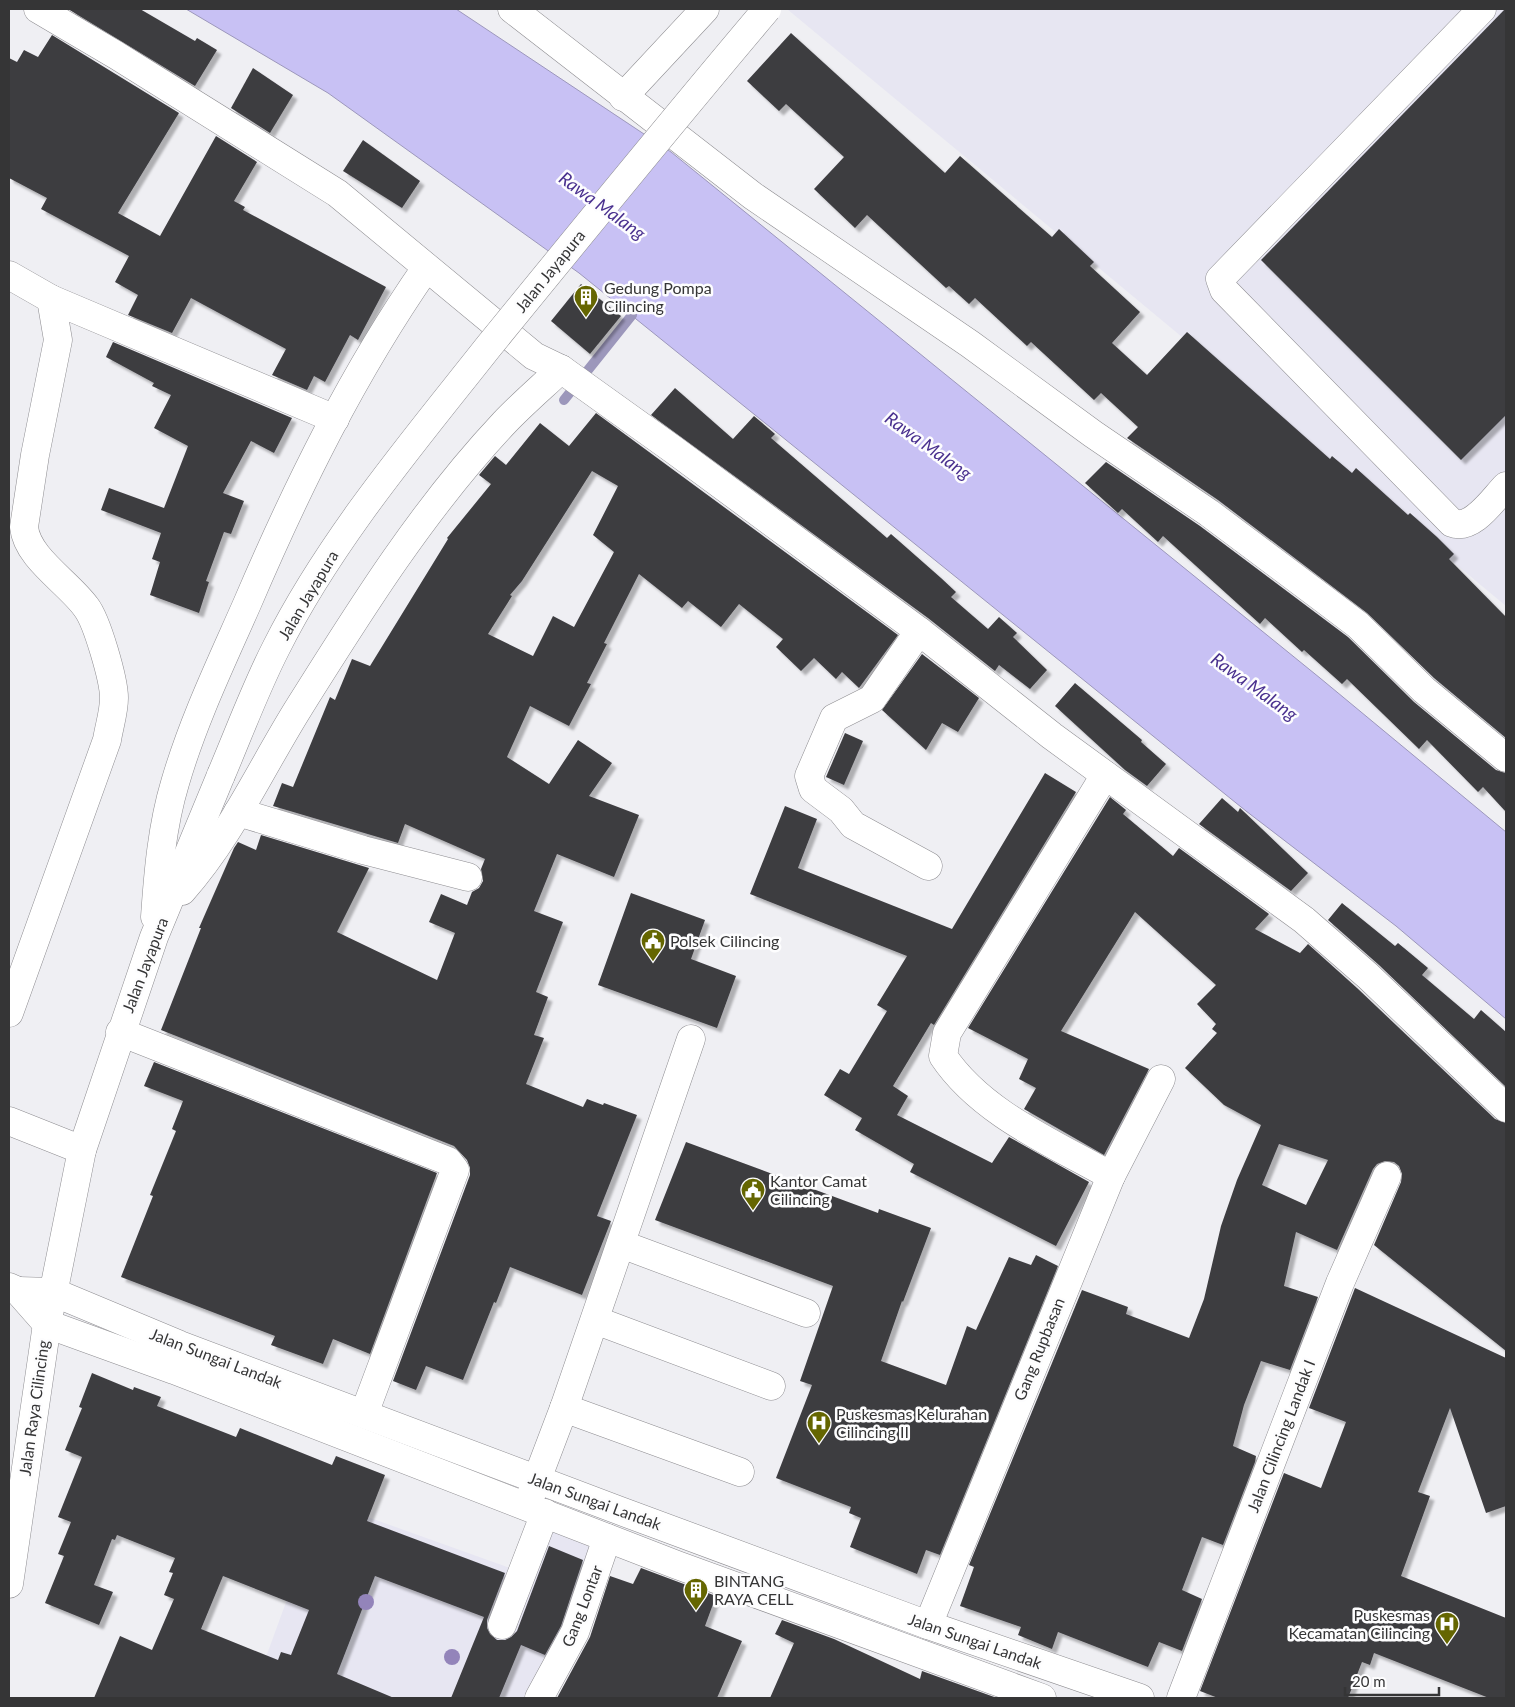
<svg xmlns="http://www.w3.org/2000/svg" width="1515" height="1707" font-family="Lato,sans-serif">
<defs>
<filter id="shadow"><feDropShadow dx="4.5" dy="4.5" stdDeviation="1" flood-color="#0004"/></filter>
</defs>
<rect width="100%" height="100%" fill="#efeff3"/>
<g fill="#e7e6f2">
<path d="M787 9H1506V606Z"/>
<path d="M323 1501 521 1572 544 1519 600 1541 533 1698H251Z"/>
</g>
<path fill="#c8c1f4" stroke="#9c97bb" d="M186 9H456L671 152 1320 678 1506 832V1019L1396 926 1246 811 579 273 328 93Z"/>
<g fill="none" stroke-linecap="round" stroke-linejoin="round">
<path stroke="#9c97bb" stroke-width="10" d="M564 400 632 315"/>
</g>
<g fill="#3e3d41" fill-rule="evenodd" filter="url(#shadow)">
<path d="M68 9H140L195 41 197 38 217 50 195 86Z"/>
<path d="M1505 9 1506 415 1461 460 1261 260Z"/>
<path d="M791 33 945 173 960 156 1052 237 1059 229 1094 262 1090 266 1140 312 1112 343 1147 375 1187 332 1330 459 1332 456 1352 473 1356 468 1408 515 1410 513 1437 537 1454 554 1449 559 1506 617V738L1434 678 1367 613 1218 500 1127 438 1138 427 1101 393 1094 400 1031 342 1027 346 975 298 969 304 949 286 946 288 867 215 855 228 814 189 844 157 786 104 779 111 747 81Z"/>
<path d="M52 35 179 113 118 213 160 236 216 136 257 162 234 201 245 207 243 210 386 287 358 340 350 335 325 382 314 376 307 390 272 375 286 349 191 298 172 333 128 315 138 295 115 282 129 256 41 209 47 198 9 178V58L17 62 24 50 38 57Z"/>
<path d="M253 68 293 95 270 133 231 108Z"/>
<path d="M363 140 420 181 402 208 343 171Z"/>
<path d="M581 284 621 316 590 354 551 321Z"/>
<path d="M113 342 292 418 274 453 251 441 223 493 244 501 231 534 224 532 206 581 209 582 199 613 150 595 160 562 152 559 161 533 101 510 109 488 164 508 188 446 154 428 171 395 152 386 154 383 106 357Z"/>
<path d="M675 388 733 439 754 416 775 434 771 438 887 538 891 534 941 578 956 592 951 597 988 629 999 617 1017 633 1013 637 1047 670 1030 689 999 665 995 671 928 618 651 415Z"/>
<path d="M596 413 898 635 859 688 842 672 836 679 814 658 801 671 776 647 783 639 739 604 721 627 688 601 682 608 639 574 604 643 607 644 587 683 591 684 569 726 530 706 507 757 549 784 578 740 612 763 589 796 639 815 614 877 557 854 534 911 563 922 536 992 548 997 534 1035 544 1038 526 1084 583 1107 587 1099 603 1105 604 1103 637 1115 597 1216 611 1221 582 1295 510 1267 496 1303 494 1302 463 1380 426 1366 416 1390 393 1381 470 1175V1168L467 1160 454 1146 161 1030 201 928H199L234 848 238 842 256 850 261 835 369 868 337 932 437 980 455 933 429 922 441 894 467 905 472 892 479 888 483 881 481 869 485 859 405 824 398 843 273 806 282 783 293 787 330 697 335 700 352 659 370 666 448 539 447 538 491 484 479 475 495 456 506 465 540 423 569 446ZM592 471 618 486 593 535 614 552 574 627 553 616 533 656 488 634 512 596 510 595 522 581Z"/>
<path d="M1106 462 1200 526 1348 637 1414 702 1496 770 1506 773V812L1483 787 1478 792 1427 740 1419 749 1347 679 1342 684 1304 650 1302 652 1265 618 1260 624 1163 536 1158 542 1122 509 1118 513 1085 483Z"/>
<path d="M922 654 979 698 958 732 942 723 926 750 882 710Z"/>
<path d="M1075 683 1142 740 1141 742 1166 764 1147 786 1125 770 1055 706Z"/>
<path d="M845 733 863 741 844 785 826 777Z"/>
<path d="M1045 773 1076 792 934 1025 931 1023 893 1086 908 1096 897 1115 992 1163 1009 1137 1089 1182 1056 1246 910 1172 914 1164 855 1130 862 1118 824 1095 840 1069 849 1074 887 1011 877 1005 907 956 750 894 785 806 817 819 798 868 952 929Z"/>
<path d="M1110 797 1126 810 1123 814 1173 856 1179 848 1269 914 1255 929 1300 953 1308 944 1357 988 1495 1119 1506 1123V1351L1374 1245 1401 1182 1402 1174 1399 1166 1394 1162 1385 1161 1377 1164 1373 1169 1337 1250 1296 1232 1284 1286 1318 1297 1290 1370 1261 1361 1244 1405 1233 1446 1256 1456 1255 1462 1223 1545 1202 1537 1182 1590 1202 1599 1182 1651 1159 1642 1148 1667 1058 1632 1052 1649 1018 1635 1021 1627 960 1606 974 1567 969 1565 1082 1290 1128 1307 1126 1314 1189 1338 1204 1299 1221 1226 1237 1180 1261 1125 1224 1105 1185 1068 1217 1033 1212 1029 1216 1024 1197 1004 1216 985 1135 912 1061 1031 1149 1069 1104 1155 1024 1109 1036 1088 1019 1079 1028 1059 968 1028ZM1279 1144 1328 1160 1306 1205 1262 1185Z"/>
<path d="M1222 798 1238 812 1240 808 1308 873 1291 891 1199 824Z"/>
<path d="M631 893 705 920 691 959 736 976 717 1028 598 985Z"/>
<path d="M1342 903 1395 946 1398 943 1428 968 1422 975 1474 1019 1481 1010 1506 1032V1087L1379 965 1328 920Z"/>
<path d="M154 1062 437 1173 370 1354 333 1339 323 1364 271 1345 275 1336 121 1277 153 1196 150 1195 176 1131 172 1129 183 1101 144 1086Z"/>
<path d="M686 1142 878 1213 879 1209 931 1228 903 1302 902 1301 881 1361 946 1385 967 1326 976 1330 1009 1257 1031 1265 1036 1255 1058 1266 940 1555 926 1550 917 1574 850 1547 861 1518 849 1513 851 1507 776 1478 812 1385 800 1381 833 1286 655 1220Z"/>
<path d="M1355 1288 1506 1358V1506L1486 1513 1450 1408 1418 1492 1430 1496 1401 1576 1506 1618V1698H1489L1374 1653 1370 1665 1362 1662 1348 1698H1218L1200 1691 1284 1473 1321 1488 1346 1422 1309 1408Z"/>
<path d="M92 1373 133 1390 134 1387 161 1397 157 1406 236 1437 240 1428 332 1465 336 1456 385 1475 367 1521 505 1573 487 1620V1628L490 1634 497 1640H505L511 1637 517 1631 549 1546 583 1560 561 1626 545 1655 521 1645 499 1698H451L484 1617 375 1576 337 1674 394 1698H94L120 1636 152 1650 174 1599 164 1595 173 1573 169 1572 175 1558 117 1535 115 1540 112 1539 94 1585 113 1592 99 1625 45 1603 64 1556 58 1554 71 1522 58 1517 82 1457 65 1450 82 1408 79 1407ZM223 1576 309 1610 291 1655 281 1652 278 1660 201 1629Z"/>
<path d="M641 1568 716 1596 705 1626 742 1641 717 1698H557L590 1637 610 1576 633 1584Z"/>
<path d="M782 1620 834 1639 920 1679 922 1671 997 1698H770L794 1643 775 1634Z"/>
</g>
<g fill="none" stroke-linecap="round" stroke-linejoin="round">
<defs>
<g id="minor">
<path d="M38 9 116 55 337 193 534 356 561 369 674 450 919 631 1052 736 1304 920 1368 976 1506 1108"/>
<path d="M512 9 753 196 970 344 1093 434 1209 513 1325 600 1358 625 1424 690 1506 758"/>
<path d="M1482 9 1220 279 1224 290 1452 523C1473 531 1493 499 1506 486"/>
<path d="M623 97 705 9"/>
<path d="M9 275 51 299 58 340 35 455 24 527C27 558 68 582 86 607 97 621 114 680 114 698 114 712 109 727 107 740L9 1013"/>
<path d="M51 299 335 419"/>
<path d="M919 631 872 699 834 718 809 776 813 789 841 810 853 825 928 866"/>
<path d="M1105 775 947 1033 943 1056C981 1113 1053 1143 1111 1176"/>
<path d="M238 812 363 850 468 877"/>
<path d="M182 891C230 837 260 770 298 709 360 610 423 509 504 423 522 404 542 387 561 369"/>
<path d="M155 917C158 873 162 826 175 783 193 721 221 663 247 604 297 487 353 373 426 268"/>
<path d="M120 1032 448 1161 455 1170 364 1414"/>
<path d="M9 1121 82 1150"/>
<path d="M621 1244 806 1313"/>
<path d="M9 1287 18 1291 47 1324 174 1370 677 1565 1042 1698"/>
<path d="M18 1291 53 1292 180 1345 618 1510 928 1625 1140 1698"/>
<path d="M595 1320 771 1386"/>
<path d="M564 1408 740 1472"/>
<path d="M531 1495 564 1408 691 1039"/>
<path d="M9 1584 47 1324 82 1150 154 937 221 775"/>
<path d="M502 1625 545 1513"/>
<path d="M928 1625 1111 1176 1161 1079"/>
<path d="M539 1698 575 1632 607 1538"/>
<path d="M1181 1698 1340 1283 1387 1176"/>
</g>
</defs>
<use href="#minor" stroke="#8e8d91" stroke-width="29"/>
<use href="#minor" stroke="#fff" stroke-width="28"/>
<defs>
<path id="minor-bridge" d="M221 775C239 733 255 689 276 648 330 540 414 441 489 346 581 233 673 120 767 9"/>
</defs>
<use href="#minor-bridge" stroke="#8e8d91" stroke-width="29" stroke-linecap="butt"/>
<use href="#minor-bridge" stroke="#fff" stroke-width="28"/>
</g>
<g fill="#9384ba">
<circle cx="366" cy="1602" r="8"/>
<circle cx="452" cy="1657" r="8"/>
</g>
<defs>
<symbol id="building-pin" viewBox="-11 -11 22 30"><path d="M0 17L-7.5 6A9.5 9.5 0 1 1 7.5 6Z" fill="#656601" stroke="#fdfdfe"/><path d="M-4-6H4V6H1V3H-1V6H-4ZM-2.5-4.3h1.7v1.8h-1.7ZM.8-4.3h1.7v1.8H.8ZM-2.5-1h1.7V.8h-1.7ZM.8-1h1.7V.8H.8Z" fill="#fff"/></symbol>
<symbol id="civic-pin" viewBox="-11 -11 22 30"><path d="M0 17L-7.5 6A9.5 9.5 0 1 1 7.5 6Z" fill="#656601" stroke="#fdfdfe"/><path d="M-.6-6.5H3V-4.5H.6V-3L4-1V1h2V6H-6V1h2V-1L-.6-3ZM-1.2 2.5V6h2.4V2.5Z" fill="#fff"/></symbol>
<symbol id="hospital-pin" viewBox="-11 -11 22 30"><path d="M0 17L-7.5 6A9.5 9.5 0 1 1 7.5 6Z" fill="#656601" stroke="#fdfdfe"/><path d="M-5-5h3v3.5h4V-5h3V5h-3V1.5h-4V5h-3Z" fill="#fff"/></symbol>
</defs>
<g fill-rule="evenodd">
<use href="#building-pin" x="572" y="283" width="28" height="38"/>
<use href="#civic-pin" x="639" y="927" width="28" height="38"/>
<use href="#civic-pin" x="739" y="1176" width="28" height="38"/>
<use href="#hospital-pin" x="805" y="1409" width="28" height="38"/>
<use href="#building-pin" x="682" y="1576" width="28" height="38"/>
<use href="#hospital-pin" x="1433" y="1610" width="28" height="38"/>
</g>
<g text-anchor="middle" stroke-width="5" stroke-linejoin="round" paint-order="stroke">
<g font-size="16" fill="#353536" stroke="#fdfdfe">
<text transform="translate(550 271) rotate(-51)" y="6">Jalan Jayapura</text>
<text transform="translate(308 595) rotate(-59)" y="6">Jalan Jayapura</text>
<text transform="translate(145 965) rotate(-69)" y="6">Jalan Jayapura</text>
<text transform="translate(1039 1349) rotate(-68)" y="6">Gang Rupbasan</text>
<text transform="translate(216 1358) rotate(21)" y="6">Jalan Sungai Landak</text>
<text transform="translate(34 1408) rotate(-82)" y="6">Jalan Raya Cilincing</text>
<text transform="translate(1281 1436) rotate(-69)" y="6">Jalan Cilincing Landak I</text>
<text transform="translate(595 1501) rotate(20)" y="6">Jalan Sungai Landak</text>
<text transform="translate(582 1606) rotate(-69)" y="6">Gang Lontar</text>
<text transform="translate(975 1641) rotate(19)" y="6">Jalan Sungai Landak</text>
</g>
<g font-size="16" fill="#353536" stroke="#fdfdfe" text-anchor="start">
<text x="604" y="294">Gedung Pompa<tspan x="604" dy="18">Cilincing</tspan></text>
<text x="670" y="947">Polsek Cilincing</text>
<text x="770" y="1187">Kantor Camat<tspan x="770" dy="18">Cilincing</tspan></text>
<text x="836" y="1420">Puskesmas Kelurahan<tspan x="836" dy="18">Cilincing II</tspan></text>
<text x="714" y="1587">BINTANG<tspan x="714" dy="18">RAYA CELL</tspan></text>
<text x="1430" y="1621" text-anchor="end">Puskesmas<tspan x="1430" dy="18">Kecamatan Cilincing</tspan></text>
</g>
<g font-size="18" font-style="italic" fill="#4a318f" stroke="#fdfdfe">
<text transform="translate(602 206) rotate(36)" y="6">Rawa Malang</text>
<text transform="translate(928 446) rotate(36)" y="6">Rawa Malang</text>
<text transform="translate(1254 687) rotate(36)" y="6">Rawa Malang</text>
</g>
</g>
<rect width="1515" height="1707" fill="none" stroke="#353536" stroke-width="20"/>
<path d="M1345 1687v8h94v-8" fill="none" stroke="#353536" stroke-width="2.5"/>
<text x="1352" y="1687" font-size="15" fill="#353536" stroke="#fdfdfe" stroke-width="4" paint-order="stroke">20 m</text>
</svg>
